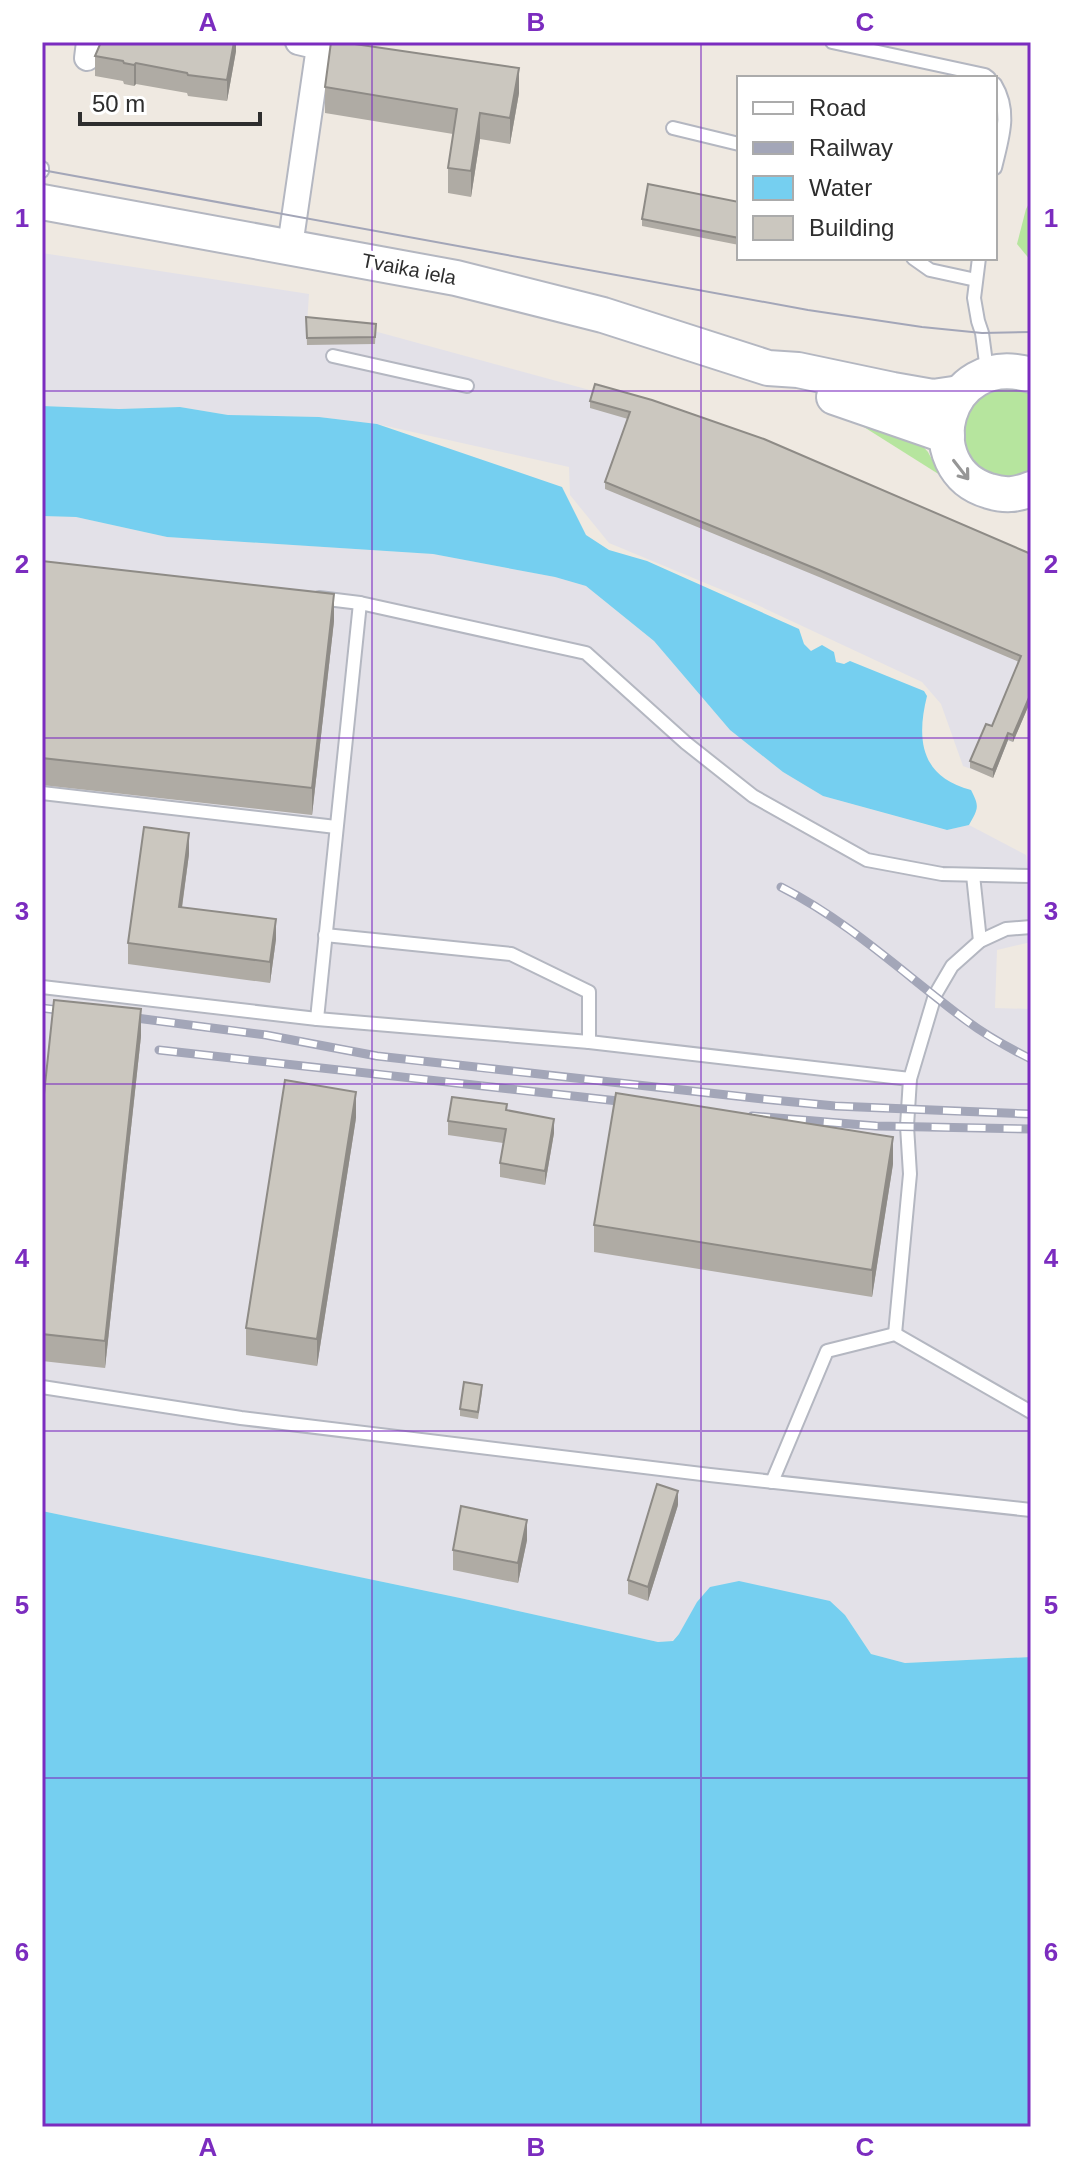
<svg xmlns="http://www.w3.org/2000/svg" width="1073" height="2169" font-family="Arial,sans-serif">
<rect width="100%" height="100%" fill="#efe9e1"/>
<g fill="#e3e1e8">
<path d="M42 253 309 294 307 324 374 331 652 407 1031 561 1013 742 1008 741 993 777 963 766 941 704 922 682 751 602 609 543 570 495 569 467 377 424 319 417 228 415 180 407 119 409 42 406Z"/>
<path d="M42 516 76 517 167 537 433 554 555 577 586 586 654 641 730 730 783 772 823 796 946 830 969 825 1026 855 1031 898V942L997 950 995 1008 1031 1009V1657L905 1663 871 1654 845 1615 679 1634 672 1641 658 1642 460 1598 42 1511Z"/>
</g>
<g fill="#b6e59e">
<path d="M1031 200V261L1017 244 1026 209Z"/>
<path d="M1001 389H1016L1031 394V473C1023 475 1015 479 1007 479 970 478 951 432 974 404 981 396 991 392 1001 389Z"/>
<path d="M848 417 919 442 928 452 940 475Z"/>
</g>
<g fill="#75cff0">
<path d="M42 406 119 409 180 407 228 415 319 417 377 424 562 487 586 535 609 550 647 561 799 629 804 644 811 651 822 645 834 652 836 662 844 664 850 661 924 691 927 696C916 740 921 777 971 790 980 807 978 809 969 825L947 830 823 796 783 772 730 730 654 641 586 586 555 577 433 554 167 537 76 517 42 516Z"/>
<path d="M42 1511 460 1598 658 1642 673 1641 679 1634 697 1602 710 1587 739 1581 830 1601 845 1615 871 1654 905 1663 1031 1657V2127H42Z"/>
</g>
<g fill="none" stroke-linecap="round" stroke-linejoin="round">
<defs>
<g id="lane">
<path d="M832 42 985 75 989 78"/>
<path d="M995 84C1012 112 1002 138 995 168"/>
<path d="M673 128 739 144"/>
<path d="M42 168V171"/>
<path d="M913 258 930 270 976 280"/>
<path d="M979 258 974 298 978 321 982 333 986 363 990 372"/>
<path d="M333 356 467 386"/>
<path d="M319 598 360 603 586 653 686 743 753 796 867 860 942 874 1031 876"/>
<path d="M42 793 336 827"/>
<path d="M973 875 980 941"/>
<path d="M325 935 511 954 589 992V1042"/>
<path d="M42 987 317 1019 589 1042 910 1079"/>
<path d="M317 1019 360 603"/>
<path d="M895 1334 910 1174 907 1126 910 1079 935 995 952 966 980 941 1006 929 1031 927"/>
<path d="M42 1387 241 1418 710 1475 1031 1510"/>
<path d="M772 1482 827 1351 895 1334 1031 1412"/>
</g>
<g id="street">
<path d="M87 58 89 42"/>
<path d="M290 246 319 47 298 42"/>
</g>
<g id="secondary">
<path d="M42 202 456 278 603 315 768 368 798 370 893 390 933 397 960 393"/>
<path d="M1031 375C942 349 916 470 989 491 1005 496 1016 495 1031 489"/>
<path d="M834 397 947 436"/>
</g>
</defs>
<use href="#lane" stroke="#b4b7c1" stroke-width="16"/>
<use href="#street" stroke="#b4b7c1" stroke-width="28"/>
<use href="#secondary" stroke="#b4b7c1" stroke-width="38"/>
<use href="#lane" stroke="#fff" stroke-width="12"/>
<use href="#street" stroke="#fff" stroke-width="24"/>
<use href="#secondary" stroke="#fff" stroke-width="34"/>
<path stroke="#a3a6b8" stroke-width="2" d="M42 170 808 310 922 327 982 333 1031 332"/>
<defs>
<g id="rail">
<path d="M781 887C850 922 905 975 967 1021 987 1036 1009 1048 1031 1059"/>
<path d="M42 1008 73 1012"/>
<path d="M121 1016 266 1035 377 1056 763 1099 835 1106 1031 1114"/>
<path d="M159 1050 636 1103"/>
<path d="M752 1116 876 1126 1031 1129"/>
</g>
</defs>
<use href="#rail" stroke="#a3a6b8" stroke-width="9"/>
<use href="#rail" stroke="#fff" stroke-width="6" stroke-dasharray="18" stroke-linecap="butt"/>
</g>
<g fill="#afaba4">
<path d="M236 42V51L227 101 188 96 187 93 136 84 134 86 124 84 123 81 95 76V56Z"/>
<path d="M325 87 519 93 510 144 480 139 471 197 448 193V168L453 134 325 113Z"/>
<path d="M739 202V245L642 226V219Z"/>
<path d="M306 317 376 324 375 344 307 345Z"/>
<path d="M595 384 1031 554V700L1013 742 1008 740 993 778 970 768V761L992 726 1019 662 819 577 605 489V482L628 419 590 408V401Z"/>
<path d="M42 561 334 621 312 815 42 785Z"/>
<path d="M189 854 182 908 276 939 270 983 128 964V943Z"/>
<path d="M141 1036 105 1368 42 1361V1113Z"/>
<path d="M507 1110 554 1133 545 1185 500 1177V1163L503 1143 448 1135V1121Z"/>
<path d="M356 1118 317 1366 246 1355V1328Z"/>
<path d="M893 1164 872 1297 594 1252V1225Z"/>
<path d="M482 1392 478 1419 460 1416V1409Z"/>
<path d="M678 1505 648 1601 628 1594V1580Z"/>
<path d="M527 1540 518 1583 453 1570V1550Z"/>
</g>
<g fill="#8e8b86">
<path d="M234 42H236V51L227 101V80Z"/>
<path d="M136 63V84L134 86V65Z"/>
<path d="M519 68V93L510 144V118Z"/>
<path d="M480 113V139L471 197V171Z"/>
<path d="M334 594V621L312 815V788Z"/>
<path d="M1031 693V700L1013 742V735Z"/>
<path d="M1008 733V740L993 778V770Z"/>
<path d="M189 833V854L179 928V907Z"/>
<path d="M276 919V939L270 983V962Z"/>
<path d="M141 1009V1036L105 1368V1341Z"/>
<path d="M356 1092V1118L317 1366V1339Z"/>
<path d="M554 1119V1133L545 1185V1171Z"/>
<path d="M893 1137V1164L872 1297V1270Z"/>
<path d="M678 1491V1505L648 1601V1587Z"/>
<path d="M527 1520V1540L518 1583V1563Z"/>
</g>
<g fill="#cbc7bf" stroke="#8e8b86" stroke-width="2">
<path d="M101 42H234L227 80 188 75 187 73 136 63 134 65 124 63 123 61 95 56Z"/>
<path d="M331 42H341L519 68 510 118 480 113 471 171 448 168 457 109 325 87Z"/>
<path d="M648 184 739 202V238L642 219Z"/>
<path d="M306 317 376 324 375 337 307 338Z"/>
<path d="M595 384 652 400 764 439 1031 554V693L1013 735 1008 733 993 770 970 761 986 724 992 726 1021 656 819 570 605 482 630 412 590 401Z"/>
<path d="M42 561 334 594 312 788 42 758Z"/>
<path d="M144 827 189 833 179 907 276 919 270 962 128 943Z"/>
<path d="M54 1000 141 1009 105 1341 42 1334V1113Z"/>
<path d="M285 1080 356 1092 317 1339 246 1328Z"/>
<path d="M616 1093 893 1137 872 1270 594 1225Z"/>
<path d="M452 1097 507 1104 506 1110 554 1119 545 1171 500 1163 506 1129 448 1121Z"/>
<path d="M464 1382 482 1385 478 1412 460 1409Z"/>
<path d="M657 1484 678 1491 648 1587 628 1580Z"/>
<path d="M461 1506 527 1520 518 1563 453 1550Z"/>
</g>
<defs><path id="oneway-shaft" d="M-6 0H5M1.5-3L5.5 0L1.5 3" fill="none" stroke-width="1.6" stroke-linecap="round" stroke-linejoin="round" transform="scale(2)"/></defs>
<use stroke="#969696" href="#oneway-shaft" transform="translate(961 470) rotate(52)"/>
<path fill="none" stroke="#7b2cbf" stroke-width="2" stroke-opacity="0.55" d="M372 42V2127M701 42V2127M42 391H1031M42 738H1031M42 1084H1031M42 1431H1031M42 1778H1031"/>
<g text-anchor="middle" stroke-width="8" stroke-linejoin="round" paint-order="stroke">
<g font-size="20" fill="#2e2e2e" stroke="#fff">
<text transform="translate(409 269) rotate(11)" y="7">Tvaika iela</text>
</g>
</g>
<rect width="1073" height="2169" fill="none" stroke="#ffffff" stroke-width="88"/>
<rect x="737" y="76" width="260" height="184" fill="#ffffff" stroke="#ababab" stroke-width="2"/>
<rect x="753" y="102" width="40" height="12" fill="#ffffff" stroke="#ababab" stroke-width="2"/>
<text x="809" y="116" font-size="24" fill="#2e2e2e">Road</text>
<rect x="753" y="142" width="40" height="12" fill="#a3a6b8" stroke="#ababab" stroke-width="2"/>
<text x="809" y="156" font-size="24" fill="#2e2e2e">Railway</text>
<rect x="753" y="176" width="40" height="24" fill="#75cff0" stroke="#ababab" stroke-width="2"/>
<text x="809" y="196" font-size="24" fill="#2e2e2e">Water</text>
<rect x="753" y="216" width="40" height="24" fill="#cbc7bf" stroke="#ababab" stroke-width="2"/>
<text x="809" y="236" font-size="24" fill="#2e2e2e">Building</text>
<path d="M80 112v12h180v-12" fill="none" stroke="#2e2e2e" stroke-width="4"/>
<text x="92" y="112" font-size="24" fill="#2e2e2e" stroke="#ffffff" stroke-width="6" paint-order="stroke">50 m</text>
<rect x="44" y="44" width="985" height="2081" fill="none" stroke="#7b2cbf" stroke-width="3"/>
<g font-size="26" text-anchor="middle" font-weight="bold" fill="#7b2cbf">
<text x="208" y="31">A</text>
<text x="536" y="31">B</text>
<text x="865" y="31">C</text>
<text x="22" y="227">1</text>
<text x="1051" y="227">1</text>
<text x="22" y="573">2</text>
<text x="1051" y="573">2</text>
<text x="22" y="920">3</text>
<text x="1051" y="920">3</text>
<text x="22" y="1267">4</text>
<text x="1051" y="1267">4</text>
<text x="22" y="1614">5</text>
<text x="1051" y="1614">5</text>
<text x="22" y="1961">6</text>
<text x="1051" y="1961">6</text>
<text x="208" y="2156">A</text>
<text x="536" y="2156">B</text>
<text x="865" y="2156">C</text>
</g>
</svg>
